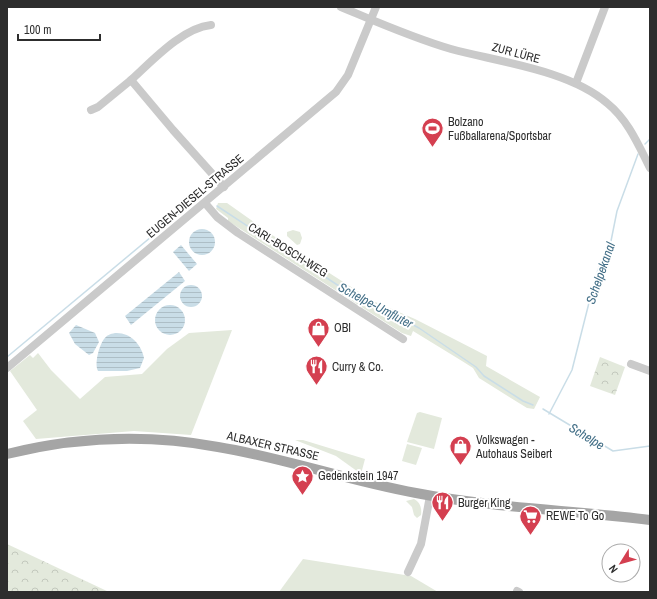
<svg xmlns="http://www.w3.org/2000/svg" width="657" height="599" font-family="'Archivo Narrow',sans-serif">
<defs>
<pattern id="park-crowns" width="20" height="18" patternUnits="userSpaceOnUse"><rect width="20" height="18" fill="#e3e9dc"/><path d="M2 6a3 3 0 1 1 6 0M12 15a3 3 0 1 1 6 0" fill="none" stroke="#c3c8bd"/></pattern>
<pattern id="water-rules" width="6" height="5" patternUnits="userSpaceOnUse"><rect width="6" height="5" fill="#c9dde7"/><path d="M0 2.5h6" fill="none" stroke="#adbec6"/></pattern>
</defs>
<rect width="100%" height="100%" fill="#fff"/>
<g fill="#e3e9dc">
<path d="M218 203H227L295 251 373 301 415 319 487 356 486 366 540 397 534 409 527 408 479 378 473 368 462 361 413 331 411 336 402 333 228 221V218L216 209Z"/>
<path d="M293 230 300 232 302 238 300 244 297 245 287 236V232Z"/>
<path d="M232 330 191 435 134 431 36 439 23 421 37 410 10 371 30 355 33 358 38 353 51 370 80 399 105 377 142 374 167 349 189 333Z"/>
<path d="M420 412 442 418 434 449 407 442 417 413Z"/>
<path d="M295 440H303L365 459 361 474 336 456Z"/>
<path d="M407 444 422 448 416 465 402 461Z"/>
<path d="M414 499C420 502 422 508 421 515L417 518 414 515 412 507 406 501Z"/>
<path d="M303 559 411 576 438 592H279Z"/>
</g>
<g fill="url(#park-crowns)">
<path d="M600 357 625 367 615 395 590 386Z"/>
<path d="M7 544 109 592H7Z"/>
</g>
<g fill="url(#water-rules)">
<circle cx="202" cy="242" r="13"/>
<path d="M181 245 197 264 189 271 173 252Z"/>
<path d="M179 272 185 281 131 325 125 316Z"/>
<circle cx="191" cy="296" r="11"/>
<circle cx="170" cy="320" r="15"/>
<path d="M76 325 95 333 99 342 93 353 89 355 75 344 69 333Z"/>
<path d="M115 333C130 332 141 344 144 358L140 368 127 371H98C94 364 99 346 104 339 107 335 110 334 115 333Z"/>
</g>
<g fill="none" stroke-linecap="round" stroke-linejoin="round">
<g stroke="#c9dde7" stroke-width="1.5">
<path d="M645 144 650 139"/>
<path d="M217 206 339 286 419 328 476 367 484 376 523 401 533 405"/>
<path d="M7 357 199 197"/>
<path d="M543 409 613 451 650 446"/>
<path d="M549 414 572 370 595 279 601 261 611 241 617 211 638 154"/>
</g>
<g stroke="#cacaca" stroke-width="8">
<path d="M341 7C377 22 413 38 451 49 499 62 569 70 607 103 628 120 638 144 650 168"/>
<path d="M131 80C152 61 182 28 211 25"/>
<path d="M576 83 605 7"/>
<path d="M91 110 98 107 131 80 173 130 224 187"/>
<path d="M205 203 217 217 238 233 403 339"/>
<path d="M631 364 650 371"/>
<path d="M7 368 336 92 348 75 376 7"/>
<path d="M408 572 421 544 430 496"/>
<path d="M517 591 519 592"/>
</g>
<path stroke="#a5a5a5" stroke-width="10" d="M7 454C76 437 148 434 218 447 285 458 349 481 416 493 493 508 572 510 650 520"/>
</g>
<defs>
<symbol id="stadium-pin" viewBox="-11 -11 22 30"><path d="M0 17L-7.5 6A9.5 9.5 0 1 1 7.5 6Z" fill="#d43f50" stroke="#fff"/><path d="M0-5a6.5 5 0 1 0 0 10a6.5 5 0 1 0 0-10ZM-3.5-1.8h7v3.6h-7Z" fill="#fff"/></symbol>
<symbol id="shop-pin" viewBox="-11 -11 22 30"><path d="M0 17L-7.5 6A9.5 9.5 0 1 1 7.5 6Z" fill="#d43f50" stroke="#fff"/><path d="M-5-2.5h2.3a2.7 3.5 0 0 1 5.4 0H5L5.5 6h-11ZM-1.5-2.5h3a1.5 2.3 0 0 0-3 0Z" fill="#fff"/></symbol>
<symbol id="restaurant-pin" viewBox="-11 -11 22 30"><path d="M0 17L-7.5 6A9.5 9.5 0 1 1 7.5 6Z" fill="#d43f50" stroke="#fff"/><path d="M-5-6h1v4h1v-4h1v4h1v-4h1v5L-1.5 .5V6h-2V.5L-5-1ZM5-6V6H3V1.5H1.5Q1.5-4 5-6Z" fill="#fff"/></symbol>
<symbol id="sight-pin" viewBox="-11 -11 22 30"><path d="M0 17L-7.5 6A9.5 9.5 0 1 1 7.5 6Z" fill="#d43f50" stroke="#fff"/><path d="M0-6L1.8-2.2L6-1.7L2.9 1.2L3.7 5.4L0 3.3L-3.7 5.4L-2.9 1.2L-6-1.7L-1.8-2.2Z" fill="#fff"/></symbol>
<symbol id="supermarket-pin" viewBox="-11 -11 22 30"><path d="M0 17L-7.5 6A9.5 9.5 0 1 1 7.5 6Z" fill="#d43f50" stroke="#fff"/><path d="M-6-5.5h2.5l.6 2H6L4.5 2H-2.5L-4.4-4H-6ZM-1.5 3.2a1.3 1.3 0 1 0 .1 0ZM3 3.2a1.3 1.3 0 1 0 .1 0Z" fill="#fff"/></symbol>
</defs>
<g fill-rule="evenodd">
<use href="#stadium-pin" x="420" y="116" width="25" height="34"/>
<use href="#shop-pin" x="306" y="316" width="25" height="34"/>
<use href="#restaurant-pin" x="304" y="354" width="25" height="34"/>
<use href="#shop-pin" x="448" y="434" width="25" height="34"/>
<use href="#sight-pin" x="290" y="464" width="25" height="34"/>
<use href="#restaurant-pin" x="430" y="490" width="25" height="34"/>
<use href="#supermarket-pin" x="518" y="504" width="25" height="34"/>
</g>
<g text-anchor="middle" stroke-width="4" stroke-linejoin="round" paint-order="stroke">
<g font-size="12" fill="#2d2d2d" stroke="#fff">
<text transform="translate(516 53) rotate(15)" y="4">ZUR LÜRE</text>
<text transform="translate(195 196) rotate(-40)" y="4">EUGEN-DIESEL-STRASSE</text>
<text transform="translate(288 250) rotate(32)" y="4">CARL-BOSCH-WEG</text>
<text transform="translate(273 446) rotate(13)" y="4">ALBAXER STRASSE</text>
</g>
<g font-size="12" fill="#2d2d2d" stroke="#fff" text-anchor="start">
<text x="448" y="126">Bolzano<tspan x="448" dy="14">Fußballarena/Sportsbar</tspan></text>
<text x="334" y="332">OBI</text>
<text x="332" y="371">Curry &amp; Co.</text>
<text x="476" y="444">Volkswagen -<tspan x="476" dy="14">Autohaus Seibert</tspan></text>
<text x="318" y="480">Gedenkstein 1947</text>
<text x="458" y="507">Burger King</text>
<text x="546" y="520">REWE To Go</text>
</g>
<g font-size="13" font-style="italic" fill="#436f87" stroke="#fff">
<text transform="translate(600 273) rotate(-71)" y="5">Schelpekanal</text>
<text transform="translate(376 305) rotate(28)" y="5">Schelpe-Umfluter</text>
<text transform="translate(587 436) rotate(31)" y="5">Schelpe</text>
</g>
</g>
<rect width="657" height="599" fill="none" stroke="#2d2d2d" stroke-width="16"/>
<g transform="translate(621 563) rotate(233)"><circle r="19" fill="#ffffff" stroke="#ababab"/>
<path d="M0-3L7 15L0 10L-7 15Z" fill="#d43f50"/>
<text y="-6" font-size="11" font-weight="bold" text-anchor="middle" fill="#2d2d2d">N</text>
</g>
<path d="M18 34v6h82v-6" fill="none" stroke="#2d2d2d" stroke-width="2"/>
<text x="24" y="34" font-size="12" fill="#2d2d2d" stroke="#ffffff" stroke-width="3" paint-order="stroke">100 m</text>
</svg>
